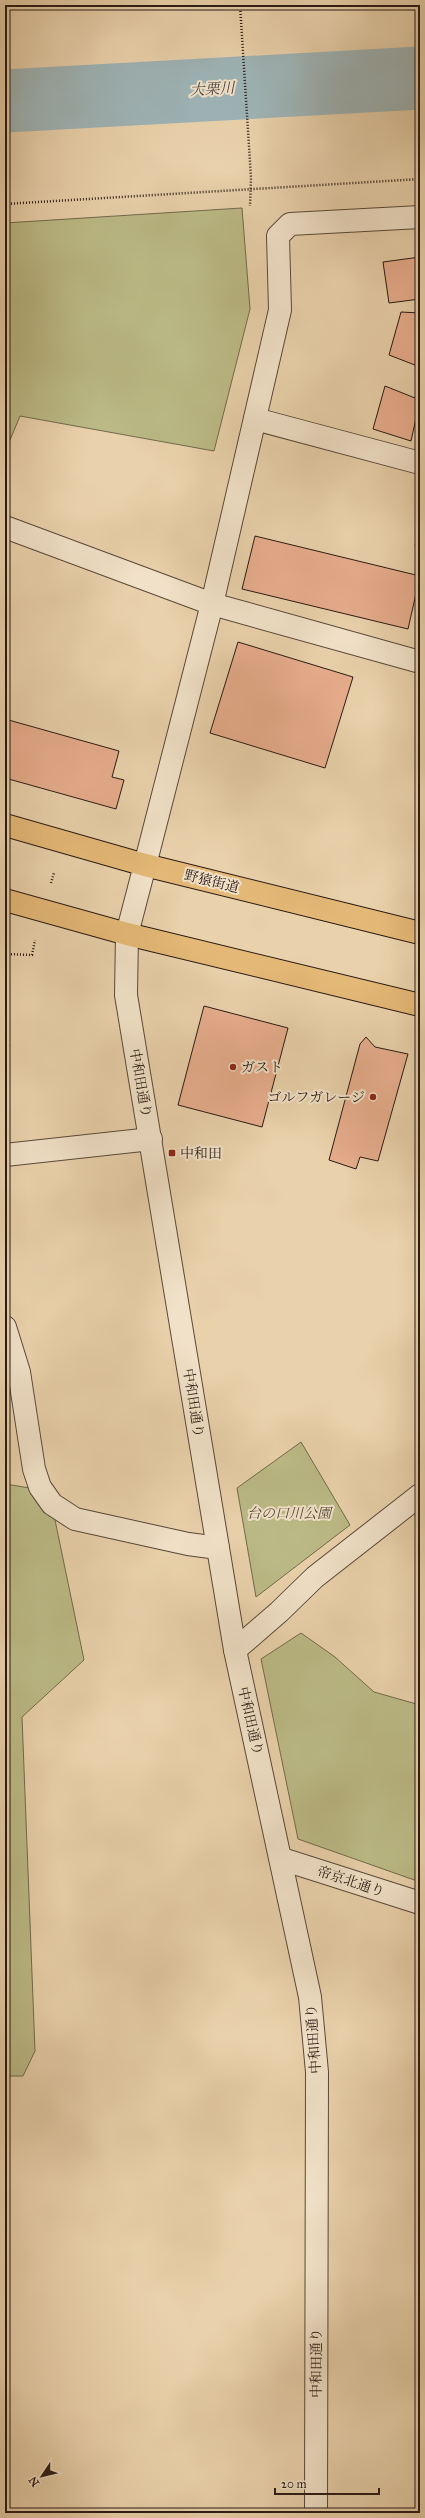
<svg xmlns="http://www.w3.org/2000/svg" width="425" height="2518" font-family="'IM FELL Great Primer','Noto Serif JP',serif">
<rect width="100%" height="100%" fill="#e9d1ab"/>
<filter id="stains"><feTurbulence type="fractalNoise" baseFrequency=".005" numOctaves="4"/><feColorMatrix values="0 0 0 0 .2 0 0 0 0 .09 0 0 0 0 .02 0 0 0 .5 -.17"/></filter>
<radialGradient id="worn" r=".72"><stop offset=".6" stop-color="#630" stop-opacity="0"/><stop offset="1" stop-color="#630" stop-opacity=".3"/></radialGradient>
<g fill="#bbba86" stroke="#726a4c">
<path d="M242 208 250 309 214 451 20 416 5 452V223Z"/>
<path d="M301 1442 350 1525 256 1597 237 1488Z"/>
<path d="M5 1484 49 1491 84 1660 22 1717 35 2051 23 2076H5Z"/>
<path d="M301 1633 335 1657 374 1692 420 1705V1882L298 1839 261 1659Z"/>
</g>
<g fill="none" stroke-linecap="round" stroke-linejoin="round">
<path stroke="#9eb4b6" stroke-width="63" d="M5 101 420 78"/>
</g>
<g fill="#e7ad8d" stroke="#291a13">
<path d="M420 257V299L389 303 383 262Z"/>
<path d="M401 312 420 313V367L389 355Z"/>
<path d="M385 386 420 400 411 441 373 429Z"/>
<path d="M420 527V547L415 546Z"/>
<path d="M255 536 420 576 408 629 242 589Z"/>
<path d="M238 642 353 677 325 768 210 733Z"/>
<path d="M5 719 119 751 112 777 124 780 116 809 5 778Z"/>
<path d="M204 1006 288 1028 262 1127 178 1105Z"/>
<path d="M366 1037 375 1047 408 1054 378 1161 360 1157 356 1169 329 1160 360 1044Z"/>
</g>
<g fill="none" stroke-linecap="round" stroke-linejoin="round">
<defs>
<g id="minor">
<path d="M255 419 420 463"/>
<path d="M5 527 212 604 420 662"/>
<path d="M145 865 212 604 280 310 278 236 290 224 420 217"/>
<path d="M5 1155 151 1139"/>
<path d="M5 1327 19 1372 34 1469 40 1487 52 1504 75 1519 188 1544 218 1548"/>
<path d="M235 1650 279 1612 315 1577 420 1495"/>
<path d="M282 1859 420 1903"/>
</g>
<path id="tertiary" d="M145 865 127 934 126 995 235 1650 310 1997 317 2072 316 2513"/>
<g id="primary">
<path d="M5 825 145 865 420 933"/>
<path d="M5 900 127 934 420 1005"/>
</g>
</defs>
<use href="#minor" stroke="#594839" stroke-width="24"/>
<use href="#tertiary" stroke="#594839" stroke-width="24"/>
<use href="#primary" stroke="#291a13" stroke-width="24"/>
<g stroke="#291a13" stroke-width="2.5" stroke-dasharray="1 2" stroke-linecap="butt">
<path d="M240 5 251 178 250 206"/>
<path d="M5 204 420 179"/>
<path d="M51 883 54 873"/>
<path d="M5 954 32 955 35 940"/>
<path d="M5 1015 9 1045 5 1078"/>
</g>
<use href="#minor" stroke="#f1e1c8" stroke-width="22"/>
<use href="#tertiary" stroke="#f1e1c8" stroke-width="22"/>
<use href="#primary" stroke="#e4b876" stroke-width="22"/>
</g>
<g fill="#8f2418" stroke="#f1e1c8" stroke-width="1.5">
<circle cx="233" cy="1067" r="4"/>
<circle cx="373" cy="1097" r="4"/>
<rect x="168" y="1149" width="8" height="8" rx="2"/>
</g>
<g text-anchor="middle" stroke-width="4" stroke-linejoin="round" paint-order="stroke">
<g font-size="14" fill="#291a13" stroke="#f1e1c8">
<text transform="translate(212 881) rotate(14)" y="5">野猿街道</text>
<text transform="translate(141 1083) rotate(80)" y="5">中和田通り</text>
<text transform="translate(194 1403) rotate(81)" y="5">中和田通り</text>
<text transform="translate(251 1721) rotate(77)" y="5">中和田通り</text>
<text transform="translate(351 1881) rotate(18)" y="5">帝京北通り</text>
<text transform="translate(313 2039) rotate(-94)" y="5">中和田通り</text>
<text transform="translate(316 2363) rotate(-90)" y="5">中和田通り</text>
</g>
<g font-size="14" fill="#291a13" stroke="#f1e1c8" text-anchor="start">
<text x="241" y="1072">ガスト</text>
<text x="365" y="1102" text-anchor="end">ゴルフガレージ</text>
<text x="180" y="1158">中和田</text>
</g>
<g font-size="14" font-style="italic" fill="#554a36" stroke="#f1e1c8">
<text x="289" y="1518">台の口川公園</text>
</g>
<g font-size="15" font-style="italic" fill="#4c4844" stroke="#f1e1c8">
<text transform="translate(212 89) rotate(-3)" y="5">大栗川</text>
</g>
</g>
<rect width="425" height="2518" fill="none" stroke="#e9d1ab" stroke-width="20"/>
<rect x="6" y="6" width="413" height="2506" fill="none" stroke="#291a13" stroke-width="2"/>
<rect x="10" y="10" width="405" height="2498" fill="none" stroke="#291a13"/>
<g transform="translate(42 2476) rotate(235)" stroke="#f1e1c8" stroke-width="3" paint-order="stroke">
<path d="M0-3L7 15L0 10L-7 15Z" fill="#291a13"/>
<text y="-6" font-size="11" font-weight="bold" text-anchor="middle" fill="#291a13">N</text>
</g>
<path d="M275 2488v6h104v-6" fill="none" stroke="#291a13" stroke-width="2"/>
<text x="281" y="2488" font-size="12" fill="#291a13" stroke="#f1e1c8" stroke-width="3" paint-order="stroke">20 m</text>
<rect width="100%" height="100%" filter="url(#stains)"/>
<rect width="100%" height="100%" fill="url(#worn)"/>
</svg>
